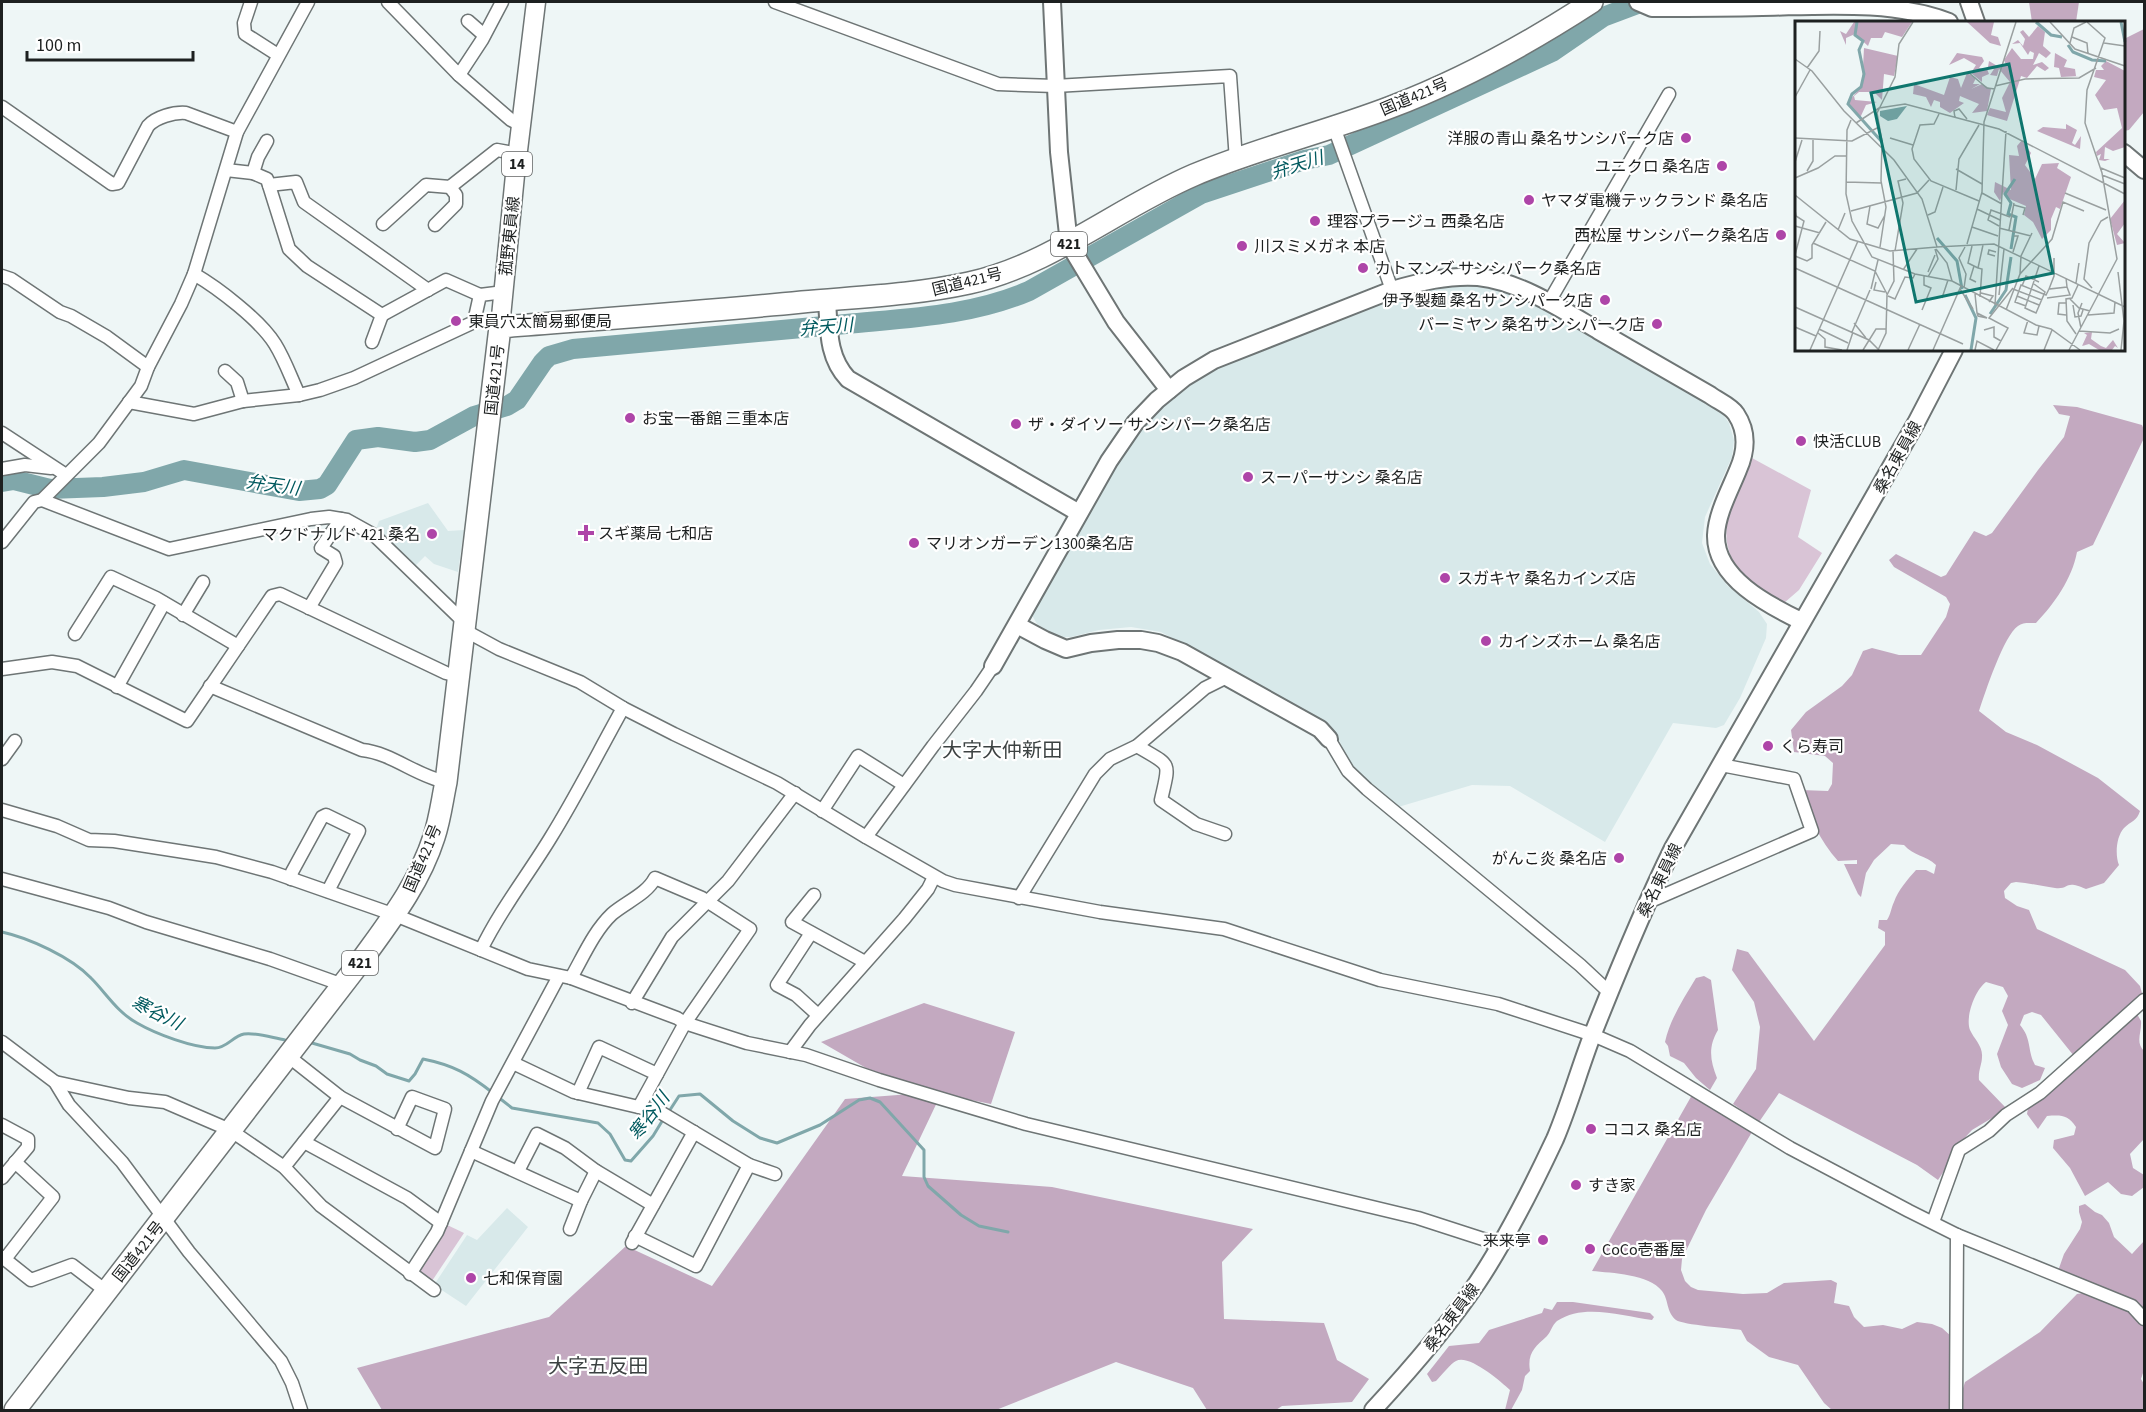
<svg xmlns="http://www.w3.org/2000/svg" width="2146" height="1412" font-family="'Source Sans 3','Noto Sans JP',sans-serif">
<rect width="100%" height="100%" fill="#eef6f6"/>
<g fill="#d8e9ea">
<path d="M1450 278 1517 292 1718 408 1729 423 1734 440 1732 457 1705 517 1702 543 1710 564 1727 585 1759 612 1767 624 1766 638 1740 698 1724 725 1716 728 1673 723 1605 842 1510 786 1472 785 1395 808 1350 768 1340 742 1329 726 1266 689 1161 632 1131 627 1099 630 1071 637H1058L1037 624 1033 617V607L1132 437 1173 392 1213 366 1378 299Z"/>
<path d="M428 503 448 531 464 530 458 572 434 564 425 556 413 568 375 532 379 521Z"/>
<path d="M507 1208 528 1227 466 1306 434 1285 467 1235 477 1240Z"/>
</g>
<g fill="#d9c4d6">
<path d="M1752 458 1811 490 1798 537 1822 553 1799 590 1784 603C1772 595 1751 584 1742 574 1710 537 1734 495 1752 458Z"/>
<path d="M443 1223 464 1233 430 1284 413 1273Z"/>
</g>
<g fill="#c3a9c0">
<path d="M2029 2H2079L2076 22H2032Z"/>
<path d="M2144 29V112L2129 130 2124 131V39Z"/>
<path d="M2053 405 2077 407 2142 425 2144 430V438L2093 545 2077 552C2072 579 2054 604 2036 623 2029 623 2023 622 2018 626 2004 635 1985 693 1979 711L2006 732 2037 745 2098 778 2140 811C2137 821 2131 821 2124 828 2116 837 2115 855 2119 865L2104 883 2086 889C2064 879 2070 890 2055 888 2041 886 2029 883 2016 882L2011 883 2004 891 2005 898 2017 906 2029 910 2037 929 2125 970 2140 986 2143 997 2074 1056 2041 1015 2032 1012 2024 1015 2020 1025C2032 1039 2027 1050 2035 1065L2045 1068 2040 1080 2022 1088 2012 1084 2001 1067 1997 1054 2008 1025 2002 1011 2008 996 2003 987 1986 982C1975 990 1965 1017 1970 1030 1974 1039 1983 1046 1982 1057 1982 1064 1978 1071 1979 1080L2007 1109 1972 1130 1959 1144 1950 1162 1938 1180 1917 1165 1779 1093 1759 1122 1733 1104 1756 1069 1760 1027 1754 1002 1732 970 1737 949 1748 952 1814 1041 1885 945V932L1878 928 1879 920H1887C1891 914 1891 908 1894 902 1898 890 1908 879 1916 870H1926L1934 874 1936 865C1926 855 1913 856 1904 845L1891 844 1874 860 1866 873 1861 897 1858 894 1844 864H1857V860L1838 861C1819 840 1810 817 1801 790L1828 791 1832 784 1833 763 1825 756 1794 752 1791 730 1806 712 1842 686 1852 675 1863 651 1872 648 1899 655H1921L1946 617 1950 604 1946 597 1894 567 1889 560 1896 554 1941 577 1946 575 1974 531 1986 536 1992 533 2038 470 2064 437 2070 416 2059 414Z"/>
<path d="M1704 976 1711 980 1718 1030C1708 1047 1710 1060 1717 1078L1710 1090 1696 1078 1684 1063 1670 1056 1668 1046 1665 1042C1670 1019 1684 998 1696 978Z"/>
<path d="M924 1003 1015 1032 991 1104 941 1094 902 1176 1052 1187 1253 1229 1222 1262 1224 1319 1324 1323 1337 1360 1369 1379 1352 1402 1282 1406 1276 1410H1207L1193 1388 1116 1362 996 1410H382L357 1368 549 1317 626 1246 712 1286 845 1099 911 1094 821 1042Z"/>
<path d="M2137 1014 2141 1021C2142 1032 2135 1042 2144 1051V1139L2130 1154 2133 1168 2144 1175V1187L2132 1196 2121 1194 2108 1182 2085 1196 2070 1168 2053 1148 2054 1140 2074 1135 2076 1127C2068 1115 2062 1115 2047 1116L2038 1129 2027 1114 2028 1108 2050 1092Z"/>
<path d="M1692 1095 1752 1132 1706 1210 1682 1259 1681 1270 1685 1281 1691 1287 1698 1290 1743 1294 1767 1293 1784 1283 1831 1280 1837 1283 1834 1303 1849 1306 1854 1317 1864 1327 1883 1325 1902 1329 1917 1322 1932 1324 1942 1328 1952 1337 1950 1410H1832L1824 1403 1798 1365 1769 1357 1747 1341 1741 1330C1729 1328 1683 1325 1676 1320 1666 1312 1669 1300 1662 1291 1649 1274 1612 1273 1592 1271Z"/>
<path d="M2085 1204 2095 1212 2102 1215 2109 1223 2114 1237 2132 1254 2144 1241V1312L2058 1271 2064 1254 2080 1229 2082 1222 2079 1212V1206Z"/>
<path d="M2083 1293 2127 1310 2144 1325V1370L2141 1379 2144 1384V1410H1960V1398L1965 1382 2040 1332 2077 1294Z"/>
<path d="M1557 1302H1573L1650 1313 1654 1317 1652 1320C1622 1316 1584 1303 1557 1321 1552 1325 1551 1332 1547 1336 1535 1347 1527 1353 1530 1371L1525 1376 1522 1390 1511 1410H1505L1510 1390C1500 1381 1469 1354 1456 1361 1451 1363 1441 1376 1436 1381L1432 1382 1427 1374 1449 1346 1479 1343 1489 1330 1542 1313 1544 1308 1552 1310Z"/>
</g>
<g fill="none" stroke-linecap="round" stroke-linejoin="round">
<g stroke="#80a7aa" stroke-width="3">
<path d="M2 932C29 938 71 957 91 978 106 993 117 1012 137 1023 156 1034 193 1048 215 1048 227 1048 233 1036 244 1034 256 1032 273 1038 285 1040"/>
<path d="M312 1043 350 1054 360 1060 376 1066 387 1074 409 1081 415 1074 423 1059C453 1065 469 1074 493 1093"/>
<path d="M498 1097 512 1108 598 1123 610 1134 625 1160 631 1161 653 1136 664 1118"/>
<path d="M668 1113 679 1096 700 1094 733 1121 760 1138 777 1143 820 1125 859 1100 870 1098 880 1102 924 1150V1177L928 1186 961 1215 979 1226 1008 1232"/>
</g>
<path stroke="#80a7aa" stroke-width="20" d="M2 482 14 480 50 489 103 487 144 482 184 470 299 491 320 489 327 485 356 440 378 437 415 442 430 440 474 416 507 406 517 400 543 362 549 356 573 349C664 341 755 333 846 324 908 318 971 316 1029 291L1201 194 1304 160 1329 155 1552 52 1603 17 1643 2"/>
<defs>
<g id="street">
<path d="M251 2 244 23 245 34 278 55"/>
<path d="M388 2 459 75 511 120 521 125"/>
<path d="M775 2 998 84 1055 86 1230 76 1236 160"/>
<path d="M468 21 484 35"/>
<path d="M459 75 482 40 502 2"/>
<path d="M2 107 112 184 118 183 148 126C156 117 174 112 186 113L237 132"/>
<path d="M1334 127 1392 290"/>
<path d="M226 170 253 173 267 179 289 249 307 266 382 315 446 280 480 295"/>
<path d="M253 173 258 157 267 141"/>
<path d="M269 185 296 182 304 202 428 290"/>
<path d="M383 224 426 185 450 187 497 150 518 154"/>
<path d="M435 225 456 204V195L450 187"/>
<path d="M194 274C218 288 260 320 275 344 285 360 291 378 299 395"/>
<path d="M2 276 11 279 60 312 71 316 107 337 148 367"/>
<path d="M1549 302 1669 94"/>
<path d="M372 342 382 315"/>
<path d="M225 371 237 382 243 401"/>
<path d="M129 402 194 414 243 401 299 395 320 390 354 378 474 322 480 295 504 292"/>
<path d="M2 433 66 475"/>
<path d="M2 469 25 465 51 468"/>
<path d="M42 500 169 549 311 519 329 517 347 520 374 535 465 623"/>
<path d="M2 542 34 502 42 500 99 443 141 386 148 367 181 304 194 274 237 132 308 2"/>
<path d="M309 608 336 563 334 556 321 548 341 519"/>
<path d="M183 615 203 582"/>
<path d="M464 630 499 649 580 682 623 708 674 734 777 783 866 837 943 881 955 885 1100 912 1224 929 1380 980 1498 1004 1593 1035 1630 1051 1790 1148 1909 1211 1957 1235 2132 1306 2144 1319"/>
<path d="M75 634 111 577 156 598 238 646"/>
<path d="M2 669 52 662 77 666 187 721 272 596 280 594 446 673 458 676"/>
<path d="M210 686 362 750C392 753 416 776 446 782"/>
<path d="M117 687 164 603"/>
<path d="M1329 739 1348 771 1367 789 1580 965 1610 993"/>
<path d="M1137 746C1172 767 1170 760 1161 800L1196 824 1225 834"/>
<path d="M2 759 15 741"/>
<path d="M2 810 57 826 89 840 114 841 191 853 216 857 272 872 395 915 528 969 571 978 677 1018 685 1023 747 1043 806 1055 879 1080 1026 1124 1418 1218 1486 1240 1499 1247"/>
<path d="M822 811 858 756 904 785"/>
<path d="M866 837 933 746 976 691 993 666"/>
<path d="M2 879 109 908 146 922 270 959 343 985"/>
<path d="M291 879 292 872 322 817 326 815 359 831 328 891"/>
<path d="M814 895 792 922 865 962"/>
<path d="M1019 898 1095 774 1110 759 1137 746 1205 688 1227 677"/>
<path d="M1646 903 1812 831 1794 779 1721 765"/>
<path d="M811 933 777 985 796 995 818 1015"/>
<path d="M481 950C500 910 528 875 551 837 577 795 599 751 623 708"/>
<path d="M571 978C583 957 594 931 612 914 626 902 647 894 655 878L702 898 750 929 685 1023 639 1107"/>
<path d="M632 1003 672 937 728 881 795 793"/>
<path d="M2 1042 55 1082 69 1105 122 1162 189 1252 281 1361 292 1383 301 1410"/>
<path d="M790 1052 810 1025 904 919 928 889 934 877"/>
<path d="M288 1056 340 1097 435 1148 445 1109 412 1097 397 1129"/>
<path d="M513 1063 574 1092 660 1112 749 1165 775 1174"/>
<path d="M55 1082 129 1098 165 1102 230 1130 284 1167 321 1206 434 1290"/>
<path d="M578 1093 599 1047 657 1074"/>
<path d="M2 1125 28 1139V1147L2 1178"/>
<path d="M304 1142 407 1198 441 1223"/>
<path d="M471 1151 581 1201"/>
<path d="M284 1167 340 1097"/>
<path d="M518 1171 537 1134 565 1148 596 1171 653 1205"/>
<path d="M1933 1222 1959 1150 1989 1131 2006 1115 2040 1093 2144 1000"/>
<path d="M570 1229 581 1201 596 1171"/>
<path d="M635 1236 696 1266 749 1165"/>
<path d="M632 1243 694 1132"/>
<path d="M2 1257 31 1280 72 1265 106 1291"/>
<path d="M5 1259 53 1197 15 1162"/>
<path d="M410 1274 437 1232 492 1101 559 976"/>
<path d="M1956 1410 1957 1235"/>
</g>
<g id="secondary">
<path d="M1052 2 1059 152 1069 244 1116 322 1169 390"/>
<path d="M1638 2 1652 8C1689 8 1725 8 1762 7 1821 6 1893 0 1949 22"/>
<path d="M1969 2 1976 22"/>
<path d="M2124 153 2144 170"/>
<path d="M827 300C829 328 827 357 848 379L1079 513"/>
<path d="M1017 625 1045 640 1066 649 1091 643 1118 640H1141L1158 643 1182 652 1320 729 1329 739"/>
<path d="M993 666 1109 461 1135 423 1157 400 1184 378 1214 360 1392 290C1420 282 1448 275 1478 277 1519 281 1563 310 1599 331 1636 352 1673 374 1710 395 1718 401 1731 406 1736 414 1748 432 1746 452 1738 470 1730 490 1717 513 1716 535 1715 578 1768 605 1801 621"/>
<path d="M1373 1410C1410 1370 1446 1329 1477 1283 1507 1238 1532 1188 1555 1139 1569 1106 1579 1070 1592 1036 1617 973 1643 909 1673 848L1916 423 1954 350"/>
</g>
<path id="primary" d="M500 327 515 175 536 2"/>
<path id="highway" d="M15 1410 361 961C389 922 419 884 434 837 440 819 442 801 446 782L500 327C601 319 701 312 802 302 858 297 914 295 969 283 1051 265 1117 208 1194 175 1258 148 1326 132 1391 107 1462 80 1529 43 1592 2"/>
</defs>
<use href="#street" stroke="#6e7575" stroke-width="15"/>
<use href="#secondary" stroke="#6e7575" stroke-width="20"/>
<use href="#primary" stroke="#6e7575" stroke-width="21"/>
<use href="#highway" stroke="#6e7575" stroke-width="24"/>
<use href="#street" stroke="#fff" stroke-width="12"/>
<use href="#secondary" stroke="#fff" stroke-width="16"/>
<use href="#primary" stroke="#fff" stroke-width="18"/>
<use href="#highway" stroke="#fff" stroke-width="21"/>
</g>
<g fill="#ae45a8" stroke="#fff" stroke-width="2">
<circle cx="1686" cy="138" r="6"/>
<circle cx="1722" cy="166" r="6"/>
<circle cx="1529" cy="200" r="6"/>
<circle cx="1315" cy="221" r="6"/>
<circle cx="1781" cy="235" r="6"/>
<circle cx="1242" cy="246" r="6"/>
<circle cx="1363" cy="268" r="6"/>
<circle cx="1605" cy="300" r="6"/>
<circle cx="456" cy="321" r="6"/>
<circle cx="1657" cy="324" r="6"/>
<circle cx="630" cy="418" r="6"/>
<circle cx="1016" cy="424" r="6"/>
<circle cx="1801" cy="441" r="6"/>
<circle cx="1248" cy="477" r="6"/>
<path d="M583 524h6v6h6v6h-6v6h-6v-6h-6v-6h6z"/>
<circle cx="432" cy="534" r="6"/>
<circle cx="914" cy="543" r="6"/>
<circle cx="1445" cy="578" r="6"/>
<circle cx="1486" cy="641" r="6"/>
<circle cx="1768" cy="746" r="6"/>
<circle cx="1619" cy="858" r="6"/>
<circle cx="1591" cy="1129" r="6"/>
<circle cx="1576" cy="1185" r="6"/>
<circle cx="1543" cy="1240" r="6"/>
<circle cx="1590" cy="1249" r="6"/>
<circle cx="471" cy="1278" r="6"/>
</g>
<g text-anchor="middle" stroke-width="4.5" stroke-linejoin="round" paint-order="stroke">
<g fill="#fff" stroke="#616363" stroke-width="1.5">
<rect x="502" y="152" width="30" height="24" rx="4.5"/>
<rect x="1051" y="232" width="36" height="24" rx="4.5"/>
<rect x="342" y="951" width="36" height="24" rx="4.5"/>
</g>
<g font-size="15" font-weight="bold" fill="#1d2020">
<text x="517" y="169">14</text>
<text x="1069" y="249">421</text>
<text x="360" y="968">421</text>
</g>
<g font-size="16" fill="#1d2020" stroke="#fff">
<text transform="translate(1414 96) rotate(-23)" y="6">国道421号</text>
<text transform="translate(509 236) rotate(-84)" y="6">菰野東員線</text>
<text transform="translate(967 281) rotate(-14)" y="6">国道421号</text>
<text transform="translate(494 380) rotate(-84)" y="6">国道421号</text>
<text transform="translate(1897 457) rotate(-61)" y="6">桑名東員線</text>
<text transform="translate(422 858) rotate(-67)" y="6">国道421号</text>
<text transform="translate(1659 880) rotate(-64)" y="6">桑名東員線</text>
<text transform="translate(138 1251) rotate(-52)" y="6">国道421号</text>
<text transform="translate(1451 1317) rotate(-53)" y="6">桑名東員線</text>
</g>
<g font-size="16" fill="#1d2020" stroke="#fff" text-anchor="start">
<text x="1674" y="144" text-anchor="end">洋服の青山 桑名サンシパーク店</text>
<text x="1710" y="172" text-anchor="end">ユニクロ 桑名店</text>
<text x="1541" y="206">ヤマダ電機テックランド 桑名店</text>
<text x="1327" y="227">理容プラージュ 西桑名店</text>
<text x="1769" y="241" text-anchor="end">西松屋 サンシパーク桑名店</text>
<text x="1254" y="252">川スミメガネ 本店</text>
<text x="1375" y="274">カトマンズ サンシパーク桑名店</text>
<text x="1593" y="306" text-anchor="end">伊予製麺 桑名サンシパーク店</text>
<text x="468" y="327">東員穴太簡易郵便局</text>
<text x="1645" y="330" text-anchor="end">バーミヤン 桑名サンシパーク店</text>
<text x="642" y="424">お宝一番館 三重本店</text>
<text x="1028" y="430">ザ・ダイソー サンシパーク桑名店</text>
<text x="1813" y="447">快活CLUB</text>
<text x="1260" y="483">スーパーサンシ 桑名店</text>
<text x="598" y="539">スギ薬局 七和店</text>
<text x="420" y="540" text-anchor="end">マクドナルド 421 桑名</text>
<text x="926" y="549">マリオンガーデン1300桑名店</text>
<text x="1457" y="584">スガキヤ 桑名カインズ店</text>
<text x="1498" y="647">カインズホーム 桑名店</text>
<text x="1780" y="752">くら寿司</text>
<text x="1607" y="864" text-anchor="end">がんこ炎 桑名店</text>
<text x="1603" y="1135">ココス 桑名店</text>
<text x="1588" y="1191">すき家</text>
<text x="1531" y="1246" text-anchor="end">来来亭</text>
<text x="1602" y="1255">CoCo壱番屋</text>
<text x="483" y="1284">七和保育園</text>
</g>
<g font-size="18" font-style="italic" fill="#00595e" stroke="#fff">
<text transform="translate(1297 165) rotate(-17)" y="6">弁天川</text>
<text transform="translate(826 327) rotate(-5)" y="6">弁天川</text>
<text transform="translate(273 485) rotate(8)" y="6">弁天川</text>
<text transform="translate(157 1013) rotate(26)" y="6">寒谷川</text>
<text transform="translate(649 1116) rotate(-53)" y="6">寒谷川</text>
</g>
<g font-size="20" fill="#3c4242" stroke="#fff">
<text x="1002" y="757">大字大仲新田</text>
<text x="598" y="1373">大字五反田</text>
</g>
</g>
<g transform="translate(1795 21)">
<rect width="330" height="330" fill="#eef6f6"/>
<path d="M59 1H117L107 16 90 11 87 17H76L73 25 60 13 51 17V24L45 10 51 13ZM172 1H199L196 14 203 16 206 25 195 22ZM243 5 250 11 248 25 256 32 251 37 244 32 238 44 247 41 254 47 250 50 242 45 232 57 226 55 212 100 192 94 195 87 211 91 207 77 215 61 204 48 202 55 195 54 199 48 193 46 194 40 204 46 211 44 209 39 217 27 226 38H238L239 32 235 30 233 34 225 22 217 23 223 19 228 25 230 18 225 11 228 9 234 16ZM69 27 103 35 99 55 89 53 87 79 79 71H64L59 75 60 79 82 81 71 84 65 97 53 81 67 65ZM162 32 187 36 189 40 184 47 192 48 194 53 187 56V61L176 52 181 44 169 37 154 44ZM260 32 272 39 269 46 280 48 281 55H286L266 56 264 47 259 46ZM311 40 330 50V126L318 130 310 126 309 138H315L310 140 304 139 306 133 302 135 301 131 327 107 322 87 309 89 300 74 311 59 299 56 301 49H309L306 45ZM172 52 181 57 178 63H185L176 68 187 63 196 68 192 90 177 92 184 83 165 75 164 80 169 82 155 92 145 86V81L139 79 136 86 131 76 118 73 119 63 149 74 155 56 163 58 166 67ZM271 103 282 109 277 122 280 124 286 115 285 128 242 110 248 106 271 108ZM227 119 236 132 230 144 240 158 247 143 264 142 262 147 276 156 265 188 261 186 256 198V209L247 218 238 201 229 194 231 185 210 176 208 171 205 180 199 171 200 161 216 169 214 134 224 135 222 125ZM330 179V202L322 213 330 222 322 224 315 198ZM297 311 296 318 306 325 311 327 318 319 323 327 320 325 317 329H304L294 323 287 325 292 314 289 312Z" fill="#c3a9c0"/>
<path d="M112 85 102 98 93 100 85 95V90Z" fill="#80a7aa"/>
<path fill="none" stroke="#80a7aa" stroke-width="3" d="M62 1 60 14 68 20 64 29 69 53 66 66 57 73 53 83 87 121M241 1 256 14 267 16M326 1 330 21M273 24 278 31 297 39 311 40M142 217 162 240 167 268M216 228 221 196 213 193 216 182 210 173 220 158M170 274 181 297 176 329M195 293 211 269 216 236"/>
<path fill="none" stroke="#9aa0a0" stroke-width="1.5" d="M255 1 280 28 330 45M277 16 292 22 293 33M275 22 279 7 291 1M309 22 330 25M0 38 17 50 49 90 99 139 127 178 142 226 199 223 330 286M12 47 24 30 25 10M173 51 192 67 200 68M200 65 230 58 284 57 301 47M0 76 15 49M144 93 139 103 125 104 117 128 119 138 136 160 184 180M160 97 159 90 164 88 172 98M56 99 52 109 51 173 57 200 77 236 120 253 157 260 241 304 256 308 285 329M61 102 84 87 110 83 204 108 330 173M0 117 57 120 84 106M95 117 118 124M0 141 7 119M306 147 330 157M161 148 187 163M12 150 18 140V119M307 154 330 163M0 157 23 147 40 135H51M51 161 86 162M161 169 164 138 184 104M187 172 207 183M270 172 311 189M0 174 55 218 95 230 142 226M219 184 230 187 228 194M75 185 72 203 83 207 90 194M182 188 205 199M0 189 1 195 9 200 0 234M56 190 122 172 134 159M133 194 140 191 148 166M0 205 25 212M204 205 193 199 196 189 215 196M177 206 203 215M204 207 236 215M43 209 50 192M214 209 219 182M18 222 80 250 92 273M172 223 187 171 189 101 221 1M177 225 173 242 183 247M85 226 91 186 86 160 87 120 82 92 100 56 104 23 118 1M141 228 152 242 157 260M100 230 108 182 103 160 111 158M218 231 223 215H219M0 235 12 240 17 237V224L31 201M200 235 193 233 194 229 201 231M259 237V255L254 268 272 266 271 257M179 245 175 258 181 261M0 247 168 323M108 249 122 228M133 251 140 234M323 251 329 300 326 329M225 253 226 235 237 212M133 256 143 238 140 228M81 261 79 269 90 271M281 262 284 242M239 263 250 271 241 292 230 287 244 245M227 265 231 255 244 261M169 267 171 253 164 237 170 226M297 267 289 258 294 222 306 200 313 196M76 268 83 239M165 268 178 288M218 268 247 279M186 272 198 275 194 281M180 273 182 292 192 297 183 295 182 292M204 274 209 228M93 275 100 278 110 256 118 257 120 253M222 275 244 284M185 276 187 248 183 247 188 224M147 277 153 259M252 277 275 274 272 266M275 278 284 287 295 290M271 282H264L263 293 271 294M200 284 211 110M278 284 280 296 286 295 288 289M231 285 220 281 226 264 251 274 254 268M0 286 74 319 84 329M127 289 136 267 129 264V255M211 289 225 253 257 218 268 181 289 190M293 294 319 292 320 281M233 299 229 312 242 314 244 305M59 302 71 317M0 306 21 315M286 307 283 292 287 282M24 308 53 322M189 309 199 306V316L206 320M284 310 315 312 324 308M57 311 75 269M23 312 30 318V326L47 329M281 313 272 300 271 278 277 277 283 264M15 329 63 220M52 329 58 311M68 329 81 308H91M83 329 91 312 92 274 99 260 98 230M113 329 125 303M138 329 166 265M180 329 182 320 199 329M201 329 213 307 194 297 218 267M249 329 257 309M274 329 322 238 307 152 290 102 292 69 310 17 292 1"/>
<path fill="#0f766e" fill-opacity="0.15" stroke="#0f766e" stroke-width="3" d="M214 43 258 252 121 281 76 72Z"/>
<rect width="330" height="330" fill="none" stroke="#1d2020" stroke-width="3"/>
</g>
<rect width="2146" height="1412" fill="none" stroke="#1d2020" stroke-width="6"/>
<path d="M27 51v9h166v-9" fill="none" stroke="#1d2020" stroke-width="3"/>
<text x="36" y="51" font-size="18" fill="#1d2020" stroke="#ffffff" stroke-width="4.5" paint-order="stroke">100 m</text>
</svg>
